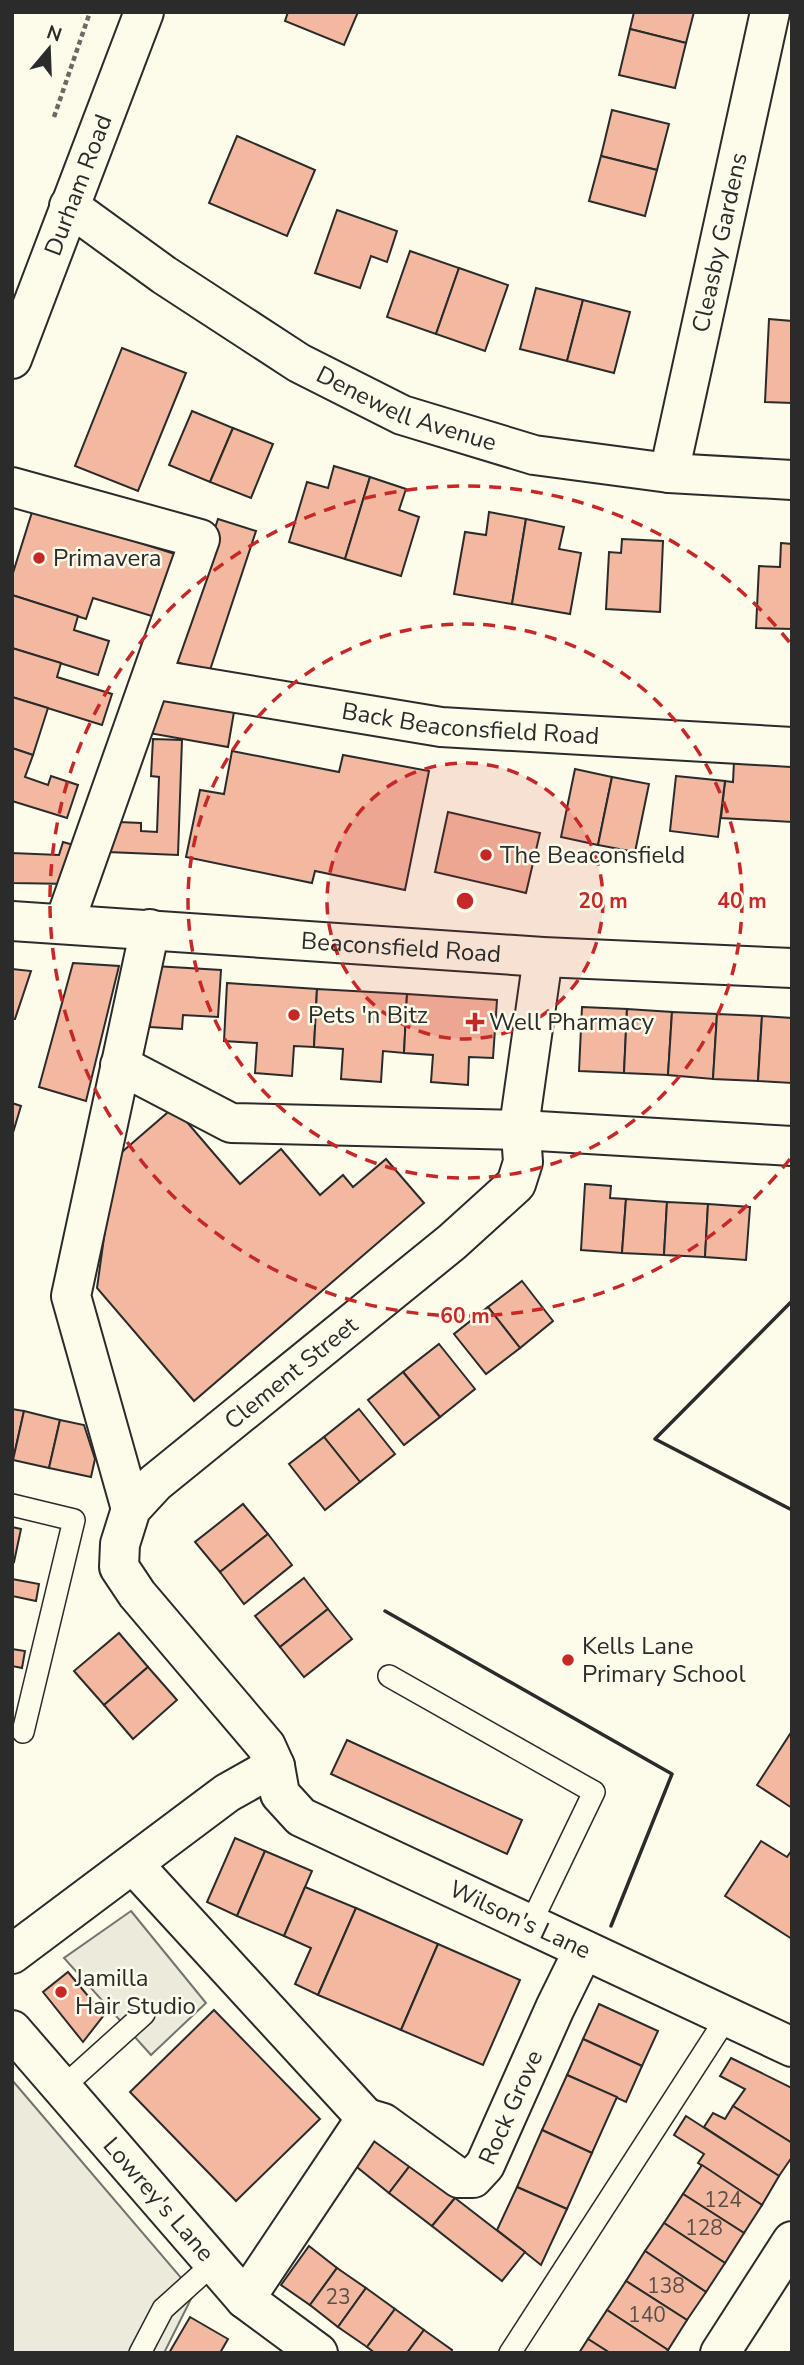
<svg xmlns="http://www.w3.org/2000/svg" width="804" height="2365" font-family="'Nunito Sans',sans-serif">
<rect width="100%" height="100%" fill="#fdfbea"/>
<g fill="#eceadb" stroke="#74746e" stroke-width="2">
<path d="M131 1911 206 2003 151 2055 64 1958Z"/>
<path d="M12 2080 194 2293 164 2353H12Z"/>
</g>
<g fill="#f2b8a0" stroke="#2b2b2b" stroke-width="2">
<path d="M288 12H358L344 45 285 21Z"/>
<path d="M634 12H694L686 43 630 29Z"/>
<path d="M630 29 686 43 675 88 619 75Z"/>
<path d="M612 110 669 124 657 170 601 156Z"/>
<path d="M237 136 315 170 287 236 209 203Z"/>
<path d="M601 156 657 170 645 216 589 201Z"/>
<path d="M337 210 397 231 387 262 371 256 360 288 315 273Z"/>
<path d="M410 251 459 268 436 334 387 317Z"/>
<path d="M459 268 508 285 485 351 436 334Z"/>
<path d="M536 288 583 300 567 361 520 349Z"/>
<path d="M583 300 630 312 614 373 567 361Z"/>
<path d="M769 319 792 321V403L765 402Z"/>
<path d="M122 348 186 373 138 491 75 466Z"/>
<path d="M192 411 233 428 210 482 169 465Z"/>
<path d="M233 428 273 444 251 498 210 482Z"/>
<path d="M334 466 370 477 345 559 289 542 307 482 328 488Z"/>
<path d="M370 477 406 489 399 510 419 517 401 576 345 559Z"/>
<path d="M33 509 175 554 155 617 93 598 86 619 12 595V576Z"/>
<path d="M489 512 526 519 512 604 454 594 465 532 486 535Z"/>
<path d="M218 519 256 531 209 673 171 660Z"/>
<path d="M526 519 564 527 559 549 581 553 570 614 512 604Z"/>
<path d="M622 539 663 541 660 612 606 609 609 552 621 553Z"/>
<path d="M781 543 792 544V629L756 628 759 566 780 567Z"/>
<path d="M12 595 78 616 74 630 109 641 98 675 12 648Z"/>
<path d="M12 648 61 663 57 677 112 694 102 725 12 697Z"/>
<path d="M157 692 235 706 228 747 149 733Z"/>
<path d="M12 697 48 708 33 755 12 748Z"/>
<path d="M153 739 182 740 178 855 108 852 119 822 141 823V831L157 832 159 777 151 776Z"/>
<path d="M12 748 33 755 25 777 48 785 51 776 78 785 67 818 12 801Z"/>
<path d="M232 751 339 772 343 755 429 771 405 890 315 871 312 883 186 857 200 790 224 794Z"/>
<path d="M734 761 792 764V822L721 818 725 781 733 782Z"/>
<path d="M575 769 612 777 598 845 561 837Z"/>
<path d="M676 776 725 781 718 837 670 831Z"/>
<path d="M612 777 649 784 635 852 598 845Z"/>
<path d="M448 812 540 833 526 893 435 872Z"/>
<path d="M63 842 81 847 71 884 12 883V853L59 855Z"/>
<path d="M73 963 119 966 86 1101 39 1087Z"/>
<path d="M154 966 221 970 218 1017 183 1015 182 1029 150 1027Z"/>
<path d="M12 969 31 971 15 1019H12Z"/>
<path d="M227 983 317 989 314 1047 294 1046 292 1076 255 1073 257 1043 224 1041Z"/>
<path d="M317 989 407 994 404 1053 383 1051 381 1082 341 1079 343 1049 314 1047Z"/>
<path d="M407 994 497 1000 493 1058 469 1057 468 1085 431 1082 433 1055 404 1053Z"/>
<path d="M582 1007 627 1009 624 1073 579 1071Z"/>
<path d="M627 1009 672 1012 668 1075 624 1073Z"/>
<path d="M672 1012 717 1014 713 1079 668 1075Z"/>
<path d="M717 1014 762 1016 758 1081 713 1079Z"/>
<path d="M762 1016 792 1018V1083L758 1081Z"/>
<path d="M12 1103 21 1106 12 1136Z"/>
<path d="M174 1107 240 1184 281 1149 320 1195 343 1175 353 1187 386 1159 424 1203 194 1401 97 1288 115 1158Z"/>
<path d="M585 1184 611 1186 610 1198 626 1199 622 1253 581 1250Z"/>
<path d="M626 1199 667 1202 664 1255 622 1253Z"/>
<path d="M667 1202 708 1204 705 1257 664 1255Z"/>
<path d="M708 1204 750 1207 746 1260 705 1257Z"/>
<path d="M522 1281 553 1321 520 1348 488 1307Z"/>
<path d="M488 1307 520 1348 486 1374 454 1334Z"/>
<path d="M439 1344 475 1389 440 1417 403 1372Z"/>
<path d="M403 1372 440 1417 404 1445 368 1400Z"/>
<path d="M12 1409 24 1411 13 1460H12Z"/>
<path d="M359 1409 395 1454 360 1482 324 1437Z"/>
<path d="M24 1411 60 1420 49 1468 13 1460Z"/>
<path d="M60 1420 84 1425 95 1459 91 1477 49 1468Z"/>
<path d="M324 1437 360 1482 325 1510 289 1464Z"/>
<path d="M243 1504 268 1534 220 1572 195 1542Z"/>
<path d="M12 1527 21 1529 14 1562 12 1561Z"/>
<path d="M268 1534 292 1565 244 1604 220 1572Z"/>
<path d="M304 1578 328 1609 280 1647 255 1616Z"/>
<path d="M12 1579 39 1584 36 1601 12 1596Z"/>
<path d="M328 1609 352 1639 304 1677 280 1647Z"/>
<path d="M119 1633 148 1667 104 1705 74 1671Z"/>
<path d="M12 1649 25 1651 22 1668 12 1666Z"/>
<path d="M148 1667 177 1700 133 1739 104 1705Z"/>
<path d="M792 1731V1808L757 1785Z"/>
<path d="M347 1740 522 1820 507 1854 331 1774Z"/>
<path d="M235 1838 265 1851 237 1916 207 1902Z"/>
<path d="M761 1841 787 1857 792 1850V1939L725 1896Z"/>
<path d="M265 1851 312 1871 284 1936 237 1916Z"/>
<path d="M305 1887 356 1908 318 1995 295 1984 311 1948 284 1936Z"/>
<path d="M356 1908 438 1944 401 2030 318 1995Z"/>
<path d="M438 1944 520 1980 483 2065 401 2030Z"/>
<path d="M68 1972 104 2015 83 2042 43 1992Z"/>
<path d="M599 2004 658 2031 642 2066 583 2039Z"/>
<path d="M214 2010 320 2119 236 2201 130 2092Z"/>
<path d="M583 2039 642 2066 626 2102 567 2075Z"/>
<path d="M731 2058 792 2088V2143L733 2106 745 2089 720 2076Z"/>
<path d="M567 2075 617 2097 592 2153 542 2130Z"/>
<path d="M733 2106 792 2143V2157L779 2176 704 2127 713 2113 725 2119Z"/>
<path d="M686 2116 779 2176 762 2205 698 2163 704 2154 674 2135Z"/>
<path d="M542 2130 592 2153 567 2209 517 2187Z"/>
<path d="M375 2134 412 2163 389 2193 352 2163Z"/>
<path d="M412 2163 455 2198 432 2226 389 2193Z"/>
<path d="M702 2165 762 2205 744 2233 683 2194Z"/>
<path d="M517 2187 567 2209 541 2265 497 2230Z"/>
<path d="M683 2194 744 2233 725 2263 664 2223Z"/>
<path d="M455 2198 525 2252 502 2281 432 2226Z"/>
<path d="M664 2223 725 2263 706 2292 645 2251Z"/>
<path d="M309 2246 337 2268 310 2305 281 2285Z"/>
<path d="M645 2251 706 2292 687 2320 626 2281Z"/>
<path d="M337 2268 366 2288 338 2327 310 2305Z"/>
<path d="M626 2281 687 2320 668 2350 607 2310Z"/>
<path d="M366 2288 395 2309 367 2347 338 2327Z"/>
<path d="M395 2309 424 2330 407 2353H375L367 2347Z"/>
<path d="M607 2310 668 2350 666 2353H610L588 2339Z"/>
<path d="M190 2317 228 2339 220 2353H169Z"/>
<path d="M424 2330 452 2350 451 2353H407Z"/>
<path d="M588 2339 610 2353H579Z"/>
</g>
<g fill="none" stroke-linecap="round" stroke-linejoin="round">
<defs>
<g id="lane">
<path d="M12 1505 74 1520 23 1732"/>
<path d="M389 1676 594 1792 530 1925"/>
<path d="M63 2087 144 2014"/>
<path d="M140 2353 163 2309 214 2263"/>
<path d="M510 2353 727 2017"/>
</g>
<g id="street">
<path id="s1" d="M69 206 164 275 299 363 402 415 534 455 669 473 792 480"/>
<path id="s2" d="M669 473 770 12"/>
<path d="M12 487 200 539 64 924"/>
<path id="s3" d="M152 679 441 727 792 747"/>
<path id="s4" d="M543 957 520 1120 523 1162 516 1184 452 1242 155 1483 131 1509 120 1544 119 1567 137 1594 266 1746 275 1766 280 1794 301 1817 792 2047"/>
<path d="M120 1065 231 1123 521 1130 792 1146"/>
<path d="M131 1509 71 1296 150 929"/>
<path d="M133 1864 366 2118"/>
<path d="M12 1954 227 1793 275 1766"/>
<path id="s5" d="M12 2030 245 2299 318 2353"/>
<path id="s6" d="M245 2299 366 2118 383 2123 459 2178H473L485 2165 555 2008 583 1951"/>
</g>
<g id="secondary">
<path id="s7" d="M12 921 543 957 792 968"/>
<path d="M720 2353 792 2241"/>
</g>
<g id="primary">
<path id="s8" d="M12 359 144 12"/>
</g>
</defs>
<use href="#lane" stroke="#2b2b2b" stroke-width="24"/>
<use href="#street" stroke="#2b2b2b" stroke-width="42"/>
<use href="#secondary" stroke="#2b2b2b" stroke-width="42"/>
<use href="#primary" stroke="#2b2b2b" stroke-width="42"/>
<path stroke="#6a6964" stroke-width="4.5" stroke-dasharray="5 3.5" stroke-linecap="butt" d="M54 117 90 12"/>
<use href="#lane" stroke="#fdfbea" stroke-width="21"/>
<use href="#street" stroke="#fdfbea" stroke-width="38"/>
<use href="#secondary" stroke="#fdfbea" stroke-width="38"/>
<use href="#primary" stroke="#fdfbea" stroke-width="38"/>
<g stroke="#2b2b2b" stroke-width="3.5">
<path d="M792 1301 655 1439 792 1510"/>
<path d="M385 1611 672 1774 611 1926"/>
</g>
</g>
<circle cx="465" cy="901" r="138" fill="#c62828" fill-opacity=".12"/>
<g fill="none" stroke="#c62828" stroke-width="3.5" stroke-dasharray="12 9">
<circle cx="465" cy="901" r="138"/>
<circle cx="465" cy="901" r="277"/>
<path d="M790 1159A415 415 0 1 1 790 643"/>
</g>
<g fill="#c62828" stroke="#fdfbea" stroke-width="2.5">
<circle cx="39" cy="558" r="7"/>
<circle cx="486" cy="855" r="7"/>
<circle cx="294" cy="1015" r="7"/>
<path d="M471.5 1011.5h7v7h7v7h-7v7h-7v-7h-7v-7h7z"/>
<circle cx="568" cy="1660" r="7"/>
<circle cx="61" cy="1992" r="7"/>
</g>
<g text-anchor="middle" stroke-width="5" stroke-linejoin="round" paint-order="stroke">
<g font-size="21" fill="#5d4e48">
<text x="723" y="2207">124</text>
<text x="704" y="2235">128</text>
<text x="666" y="2293">138</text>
<text x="338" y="2304">23</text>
<text x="647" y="2322">140</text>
</g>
<g font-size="24" fill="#2b2b2b" stroke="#fdfbea">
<text dy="8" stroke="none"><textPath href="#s8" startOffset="186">Durham Road</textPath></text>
<text dy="8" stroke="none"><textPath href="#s2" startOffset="236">Cleasby Gardens</textPath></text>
<text dy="8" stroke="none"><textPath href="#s1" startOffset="396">Denewell Avenue</textPath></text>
<text dy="8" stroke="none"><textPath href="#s3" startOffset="322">Back Beaconsfield Road</textPath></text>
<text dy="8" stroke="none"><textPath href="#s7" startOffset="390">Beaconsfield Road</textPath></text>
<text transform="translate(291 1373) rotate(-39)" y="8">Clement Street</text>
<text dy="8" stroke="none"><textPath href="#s4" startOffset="1349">Wilson's Lane</textPath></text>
<text dy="8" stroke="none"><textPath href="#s6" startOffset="424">Rock Grove</textPath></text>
<text dy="8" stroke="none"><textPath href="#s5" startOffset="224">Lowrey's Lane</textPath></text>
</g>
<g font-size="24" fill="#2b2b2b" stroke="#fdfbea" text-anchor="start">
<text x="53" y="566">Primavera</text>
<text x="500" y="863">The Beaconsfield</text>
<text x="308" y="1023">Pets 'n Bitz</text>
<text x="489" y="1030">Well Pharmacy</text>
<text x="582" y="1654">Kells Lane<tspan x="582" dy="28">Primary School</tspan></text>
<text x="75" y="1986">Jamilla<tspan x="75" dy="28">Hair Studio</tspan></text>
</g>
</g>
<circle cx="465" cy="901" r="10" fill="#c62828" stroke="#fdfbea" stroke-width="3.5"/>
<g font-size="21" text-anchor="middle" font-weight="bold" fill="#c62828" stroke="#fdfbea" stroke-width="5" stroke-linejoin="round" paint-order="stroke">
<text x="603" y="908">20 m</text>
<text x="742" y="908">40 m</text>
<text x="465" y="1323">60 m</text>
</g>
<rect width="804" height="2365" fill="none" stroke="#2b2b2b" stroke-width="28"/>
<g transform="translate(49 49) rotate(19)" stroke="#fdfbea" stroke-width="5" paint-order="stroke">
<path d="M0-5L12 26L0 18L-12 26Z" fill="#2b2b2b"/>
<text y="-10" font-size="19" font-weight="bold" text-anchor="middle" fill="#2b2b2b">N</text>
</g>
</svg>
